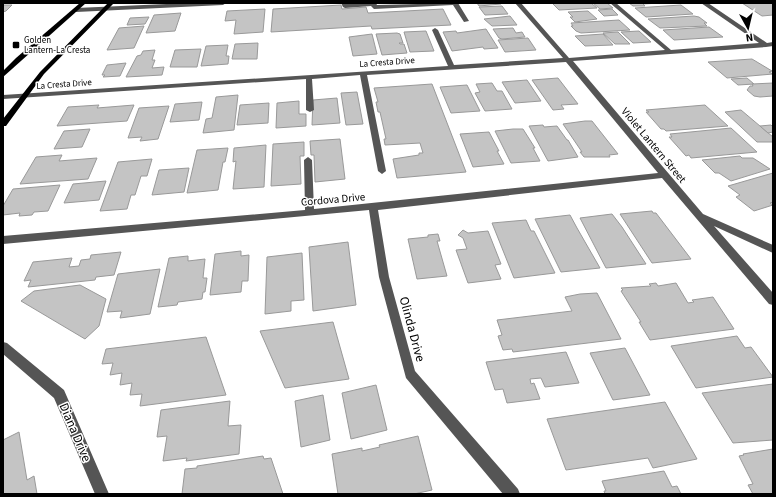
<svg xmlns="http://www.w3.org/2000/svg" width="776" height="497" font-family="'Source Sans 3',sans-serif">
<rect width="100%" height="100%" fill="#fff"/>
<g fill="#c4c4c4" stroke="#999">
<path d="M477 3H500L501 4 479 6Z"/>
<path d="M552 3H591L597 8 559 10Z"/>
<path d="M593 3H607L613 8 600 9Z"/>
<path d="M629 3H660L643 4 645 6H633Z"/>
<path d="M742 3H773V15L762 16Z"/>
<path d="M3 5H12L6 11 3 12Z"/>
<path d="M341 5 342 9 366 7 368 13 443 9 451 25 372 29 371 26 271 32 273 9Z"/>
<path d="M681 5 693 14 646 17 635 8Z"/>
<path d="M502 6 508 14 485 15 479 7Z"/>
<path d="M265 9 263 32 234 34 236 20 225 21 227 11Z"/>
<path d="M612 9 618 15 604 16 598 10Z"/>
<path d="M588 11 597 19 575 22 570 17H573L568 12Z"/>
<path d="M181 13 175 31 146 33 154 15Z"/>
<path d="M510 16 517 25 492 26 484 19Z"/>
<path d="M694 16 699 17 707 23H704L707 26 660 28 648 19Z"/>
<path d="M149 17 145 24 127 25 130 18Z"/>
<path d="M619 20 630 30 581 33 576 31 571 26H573L571 23Z"/>
<path d="M144 26 134 48 107 50 119 28Z"/>
<path d="M709 27 723 37 674 40 663 30Z"/>
<path d="M513 28 516 33 522 32 525 37 502 39 499 38 493 29Z"/>
<path d="M486 29 498 48 484 49 483 47 452 51 443 32 456 31 457 33Z"/>
<path d="M426 31 434 51 410 52 404 32Z"/>
<path d="M639 31 651 42 633 43 621 32Z"/>
<path d="M618 32 630 44H615L603 33Z"/>
<path d="M397 33 400 34 403 43H399L400 44H404L407 53 382 55 376 34Z"/>
<path d="M372 34 377 54 353 56 349 37Z"/>
<path d="M603 34 613 45 585 46 575 36Z"/>
<path d="M528 38 536 50 505 52 498 40Z"/>
<path d="M258 43 257 59H232L235 44Z"/>
<path d="M228 45 226 56H229L228 64 201 66 206 46Z"/>
<path d="M201 49 197 67H170L175 50Z"/>
<path d="M155 50 152 60H155L152 68 164 67 162 75 126 77 137 56 141 55 143 51Z"/>
<path d="M752 59 772 71 769 72 773 74 727 78 708 62Z"/>
<path d="M126 63 120 76 103 77 105 75H102L107 65Z"/>
<path d="M558 78 578 104 561 105 564 109 553 110 532 80Z"/>
<path d="M747 78 754 84 738 85 731 79Z"/>
<path d="M527 80 541 101 515 103 502 82Z"/>
<path d="M492 83 497 91H502L512 109 485 111 475 93 480 92 476 84Z"/>
<path d="M773 83V96L760 97 754 96 747 90 750 86H753L752 84Z"/>
<path d="M432 84 466 172 397 178 393 159 419 155V153H423L420 143 385 145 384 139H386L380 112H378L376 102H378L374 88Z"/>
<path d="M467 85 480 111 451 113 440 87Z"/>
<path d="M357 92 363 124 346 125 341 93Z"/>
<path d="M238 95 234 130 203 133 206 119 212 118 216 97Z"/>
<path d="M337 98 340 123 312 125 313 100Z"/>
<path d="M299 101V114H306V126L276 128 277 103Z"/>
<path d="M202 102 199 120 170 122 175 104Z"/>
<path d="M269 103 268 123 237 125 240 105Z"/>
<path d="M99 105 97 108 134 105 127 121 57 126 68 107Z"/>
<path d="M705 105 728 126 666 131 664 129H661L646 112H649L646 110Z"/>
<path d="M169 106 158 139 140 141 142 137 128 138 139 108Z"/>
<path d="M741 110 773 137V142H757L725 112Z"/>
<path d="M585 121H592L618 154 609 155 610 157H584L580 152H582L563 124Z"/>
<path d="M543 125 544 127 557 126 567 140H568L578 157 548 161 529 126Z"/>
<path d="M771 125 773 127V132L768 133 760 126Z"/>
<path d="M731 128 757 152 691 158 689 155 686 156 669 137H672L670 134Z"/>
<path d="M90 129 82 147 54 149 64 131Z"/>
<path d="M513 129H523L535 148H533L540 161 511 163 495 131Z"/>
<path d="M489 132 499 151H497L504 164 473 167 460 134Z"/>
<path d="M340 139 345 179 315 182 314 155H311L310 141Z"/>
<path d="M304 142V156H300L301 184 271 186 273 144Z"/>
<path d="M266 145 264 187 233 189 236 161 233 162 234 148Z"/>
<path d="M228 148 225 162H223L218 190 187 193 197 150Z"/>
<path d="M62 155 59 161 97 158 88 179 20 184 36 157Z"/>
<path d="M740 156 742 158H753L770 169 731 181 719 173H715L702 160Z"/>
<path d="M152 159 147 176H141L135 195H131L127 209 100 211 118 162Z"/>
<path d="M189 168 184 192 152 195 159 170Z"/>
<path d="M773 173V202L770 203 773 205 754 211 736 197 740 195 728 186Z"/>
<path d="M106 181 99 200 64 203 73 184Z"/>
<path d="M60 185 48 211 34 212 32 215 19 216 20 213 3 215V206L13 189Z"/>
<path d="M652 211 653 213H656L691 259 652 263 620 214Z"/>
<path d="M612 214 622 227 646 264 606 268 580 218Z"/>
<path d="M570 215 577 228 600 268 561 272 535 219Z"/>
<path d="M526 220 531 231H534L555 273 514 278 492 223Z"/>
<path d="M463 230 468 233 488 231 501 264 495 265 501 279 468 283 456 250 467 249 463 238 458 235Z"/>
<path d="M438 234 440 241H437L447 276 417 279 408 239 428 237V235Z"/>
<path d="M348 242 356 305 313 311 309 247Z"/>
<path d="M241 251V256L249 255 248 281H242L241 292 210 295 215 254Z"/>
<path d="M121 252 114 275 96 277 95 280 28 287 31 280 24 281 33 262 72 258 69 267 79 266 81 260 90 259 91 255Z"/>
<path d="M302 253 304 300 291 301V311L265 314 267 257Z"/>
<path d="M188 256V261L205 259 203 278H207L205 292H203L202 299 178 302 177 305 158 307 169 258Z"/>
<path d="M160 269 150 314 120 318 122 311 107 312 118 274Z"/>
<path d="M656 283 658 286 676 283 688 303 694 302 692 300 713 297 734 329 650 340 639 322H641L621 291 623 290 621 288 651 286 649 284Z"/>
<path d="M80 285 106 299 99 326 85 339 21 301 34 291Z"/>
<path d="M597 293 621 339 513 352 512 349 503 350 498 336 502 335 497 320 572 311 565 297 580 294Z"/>
<path d="M333 322 349 379 285 388 260 331Z"/>
<path d="M737 336 745 348 751 347 773 377 696 388 671 346Z"/>
<path d="M206 337 226 395 140 406 142 394 130 395 132 383 120 385 122 373 110 375 113 363 102 364 106 349Z"/>
<path d="M625 348 650 395 613 400 590 353Z"/>
<path d="M566 352 579 383 545 387 541 378 530 379 531 384 534 383 540 399 507 403 503 389 495 390 486 362Z"/>
<path d="M773 384V440L733 443 702 393Z"/>
<path d="M376 385 387 430 351 439 342 393Z"/>
<path d="M323 395 330 440 301 447 295 401Z"/>
<path d="M230 401 228 426 241 425 239 454 186 461 187 458 163 461 167 436 157 437 161 410Z"/>
<path d="M665 402 697 459 653 468 648 458 566 470 547 419Z"/>
<path d="M19 432 27 480 34 476 37 494H3V440Z"/>
<path d="M418 436 432 490 414 494H338L332 454 362 448V451L380 447 379 445Z"/>
<path d="M773 449V494H753L748 485 753 484 739 456 744 455 743 454Z"/>
<path d="M263 456 264 459 271 458 283 494H182L185 469 197 468V466Z"/>
<path d="M664 471 672 487 677 486 681 494H605L604 491H606L602 481Z"/>
</g>
<g fill="none" stroke-linecap="round" stroke-linejoin="round">
<g fill="#555" fill-rule="evenodd">
<path d="M189 3H226L223 5 76 12 73 10 76 8Z"/>
<path d="M341 3 347 4 376 3 377 5 458 3 469 21 464 22 453 5 374 9 371 6 345 8 343 7Z"/>
<path d="M515 3H521L569 58 665 50 610 3H616L671 50 759 43 701 3H708L767 43 773 42V46L766 47 573 61 703 214 773 245V253L714 226 773 293V305L769 304 662 178 378 210 389 277 415 371 518 489 520 494H503L406 378 379 277 369 210 3 244V236L305 210 304 160 308 157 312 160 314 209 658 173 566 62 367 75 386 171 382 174 378 171 360 75 312 79 314 110 310 112 306 110V79L3 99V95L448 66 432 30 435 28 438 30 454 65 563 58Z"/>
<path d="M3 342 7 343 64 390 109 494H95L54 398 3 354Z"/>
</g>
<g fill="#000" fill-rule="evenodd">
<path d="M80 3H86L3 77V71L16 58Z"/>
<path d="M108 3H114L44 74 6 126H3V119L40 72Z"/>
</g>
</g>
<rect fill="#000" stroke="#fff" stroke-width="1.5" x="12" y="41" width="8" height="8" rx="2"/>
<g text-anchor="middle" stroke-width="3" stroke-linejoin="round" paint-order="stroke">
<g font-size="9" fill="#000" stroke="#fff" text-anchor="start">
<text x="24" y="43">Golden<tspan x="24" dy="10">Lantern-La Cresta</tspan></text>
</g>
<g font-size="9" fill="#000" stroke="#fff">
<text transform="translate(387 62) rotate(-4)" y="3">La Cresta Drive</text>
<text transform="translate(64 84) rotate(-4)" y="3">La Cresta Drive</text>
</g>
<g font-size="11" fill="#000" stroke="#fff">
<text transform="translate(654 145) rotate(50)" y="4">Violet Lantern Street</text>
<text transform="translate(333 199) rotate(-5)" y="4">Cordova Drive</text>
</g>
<g font-size="13" fill="#000" stroke="#fff">
<text transform="translate(413 329) rotate(75)" y="5">Olinda Drive</text>
<text transform="translate(76 432) rotate(67)" y="5">Diana Drive</text>
</g>
</g>
<rect width="776" height="497" fill="none" stroke="#000000" stroke-width="8"/>
<g transform="translate(748 28) rotate(172)" stroke="#ffffff" stroke-width="3" paint-order="stroke">
<path d="M0-3L7 15L0 10L-7 15Z" fill="#000000"/>
<text y="-6" font-size="11" font-weight="bold" text-anchor="middle" fill="#000000">N</text>
</g>
</svg>
